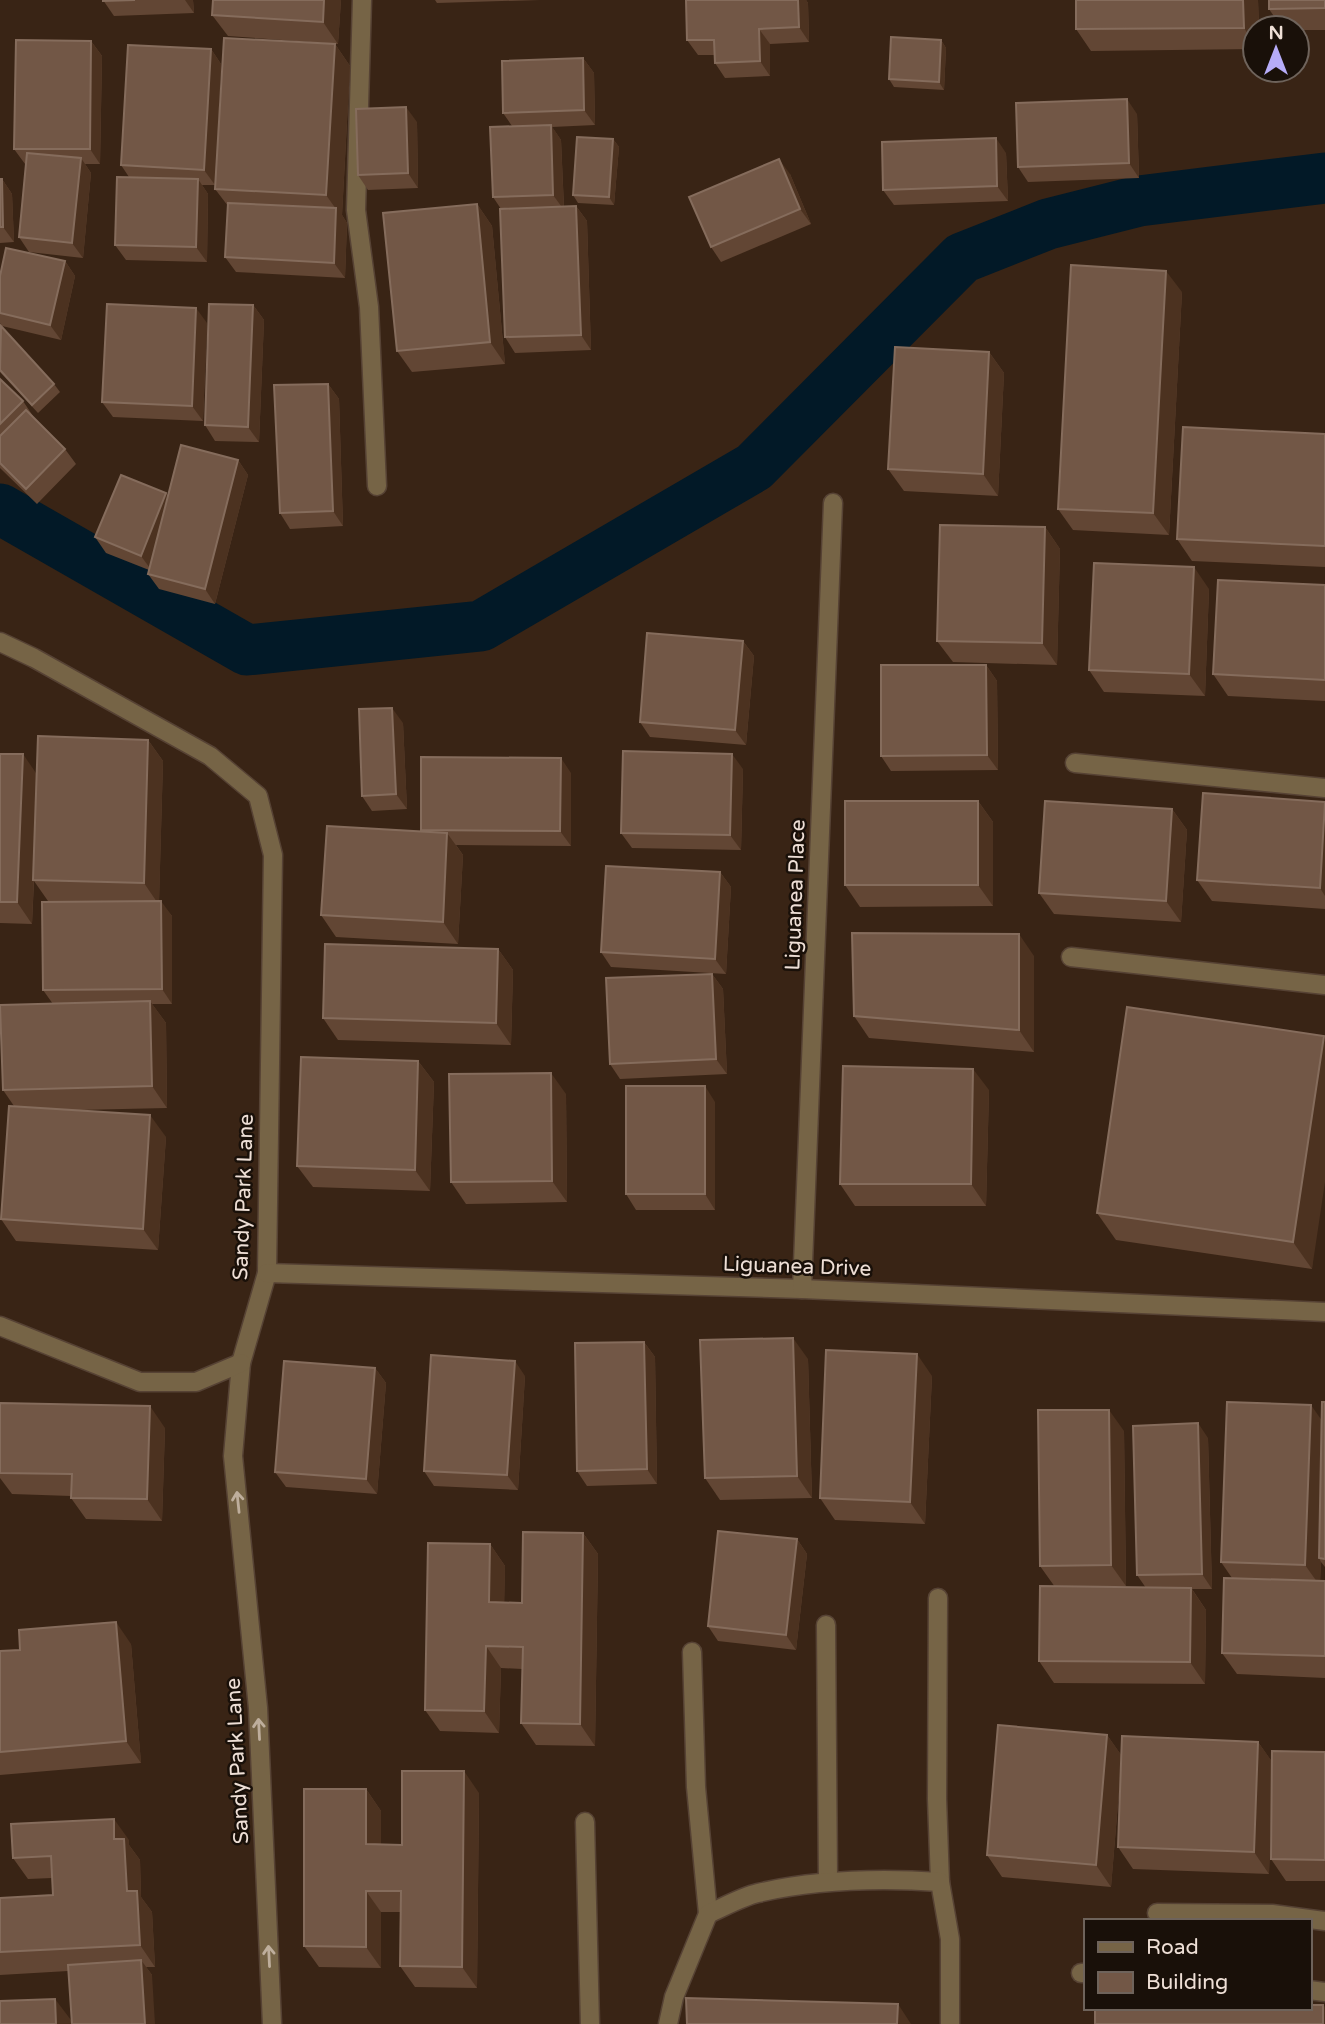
<svg xmlns="http://www.w3.org/2000/svg" width="1325" height="2024" font-family="'Varela Round',sans-serif">
<rect width="100%" height="100%" fill="#392415"/>
<g fill="none" stroke-linecap="round" stroke-linejoin="round">
<path stroke="#021927" stroke-width="51" d="M0 509 247 650 481 626 754 467 962 258 1048 224 1139 201 1325 178"/>
<defs>
<g id="minor">
<path d="M362 0 356 210 369 307 377 486"/>
<path d="M0 642 34 658 210 756 258 796 273 855 267 1273 241 1363 233 1456 258 1708 272 2024"/>
<path d="M1075 763 1325 788"/>
<path d="M1071 957 1325 985"/>
<path d="M267 1273 802 1289 1325 1312"/>
<path d="M802 1289 833 503"/>
<path d="M0 1326 140 1382H196L241 1363"/>
<path d="M938 1598 937 1799 940 1882"/>
<path d="M826 1625 828 1881"/>
<path d="M692 1652 696 1787 708 1914"/>
<path d="M585 1822 590 2024"/>
<path d="M1157 1913 1272 1914 1325 1921"/>
<path d="M1081 1973H1085"/>
<path d="M1309 1990 1325 1992"/>
<path d="M668 2024 674 1997 708 1914C724 1907 741 1897 758 1893 819 1879 879 1878 940 1882L950 1939V2024"/>
</g>
</defs>
<use href="#minor" stroke="#564234" stroke-width="21"/>
<use href="#minor" stroke="#766446" stroke-width="18"/>
</g>
<g fill="#624634">
<path d="M103 0H193L194 13 114 16Z"/>
<path d="M213 0H341L338 44 228 36 212 15Z"/>
<path d="M435 0H540L437 3Z"/>
<path d="M686 0H806L808 3 809 42 770 44V76L725 78 715 63 714 55H698L687 40Z"/>
<path d="M1258 0 1259 28H1255V49L1091 51 1076 29Z"/>
<path d="M1325 0V30H1297V28H1282L1269 9Z"/>
<path d="M941 40 946 48 944 90 894 87 889 79Z"/>
<path d="M91 41 102 56 100 164H85L91 173 83 258 29 252 19 237 26 164H25L14 149Z"/>
<path d="M335 44 350 66 342 215 347 223 345 278 236 272 225 257 228 206 215 189Z"/>
<path d="M211 49 221 64 215 185H202L208 194 207 262 126 260 115 245 129 177 121 165Z"/>
<path d="M583 58 594 73 595 125 552 127 561 140 564 207 576 206 587 221 591 350 515 353 505 337 501 209 493 197 512 126 503 113Z"/>
<path d="M1137 114 1139 178 1028 182 1018 167Z"/>
<path d="M417 122 418 188 368 190 358 175Z"/>
<path d="M613 139 619 147 614 205 578 203 573 195Z"/>
<path d="M1006 153 1008 201 894 205 883 190Z"/>
<path d="M790 174 811 224 721 262 711 247Z"/>
<path d="M0 179H2L12 194 14 242 0 243Z"/>
<path d="M477 204 492 226 505 364 412 372 397 351Z"/>
<path d="M65 261 75 276 61 340 2 326 0 323V276Z"/>
<path d="M1182 292 1169 535 1073 530 1058 509Z"/>
<path d="M253 305 264 320 259 442 215 441 205 425Z"/>
<path d="M207 323 203 421 113 417 102 402Z"/>
<path d="M0 327 54 384 60 392 38 413 0 372Z"/>
<path d="M989 352 1004 373 998 496 904 491 888 469Z"/>
<path d="M0 379 23 401 33 416 32 417 65 449 76 464 37 504 0 468Z"/>
<path d="M328 384 339 399 343 526 290 529 280 513Z"/>
<path d="M1325 434V567L1192 561 1177 539Z"/>
<path d="M238 460 248 475 215 604 159 589 148 574 149 570 106 553 95 537 166 493 168 495Z"/>
<path d="M1045 527 1060 549 1057 665 953 662 937 641Z"/>
<path d="M1325 585V701L1228 696 1213 674Z"/>
<path d="M1209 589 1205 696 1104 692 1089 670Z"/>
<path d="M743 641 754 656 746 745 650 737 640 722Z"/>
<path d="M986 665 997 681 998 770 891 771 881 756Z"/>
<path d="M403 723 407 809 372 811 362 796Z"/>
<path d="M148 740 163 761 159 901 172 916V1004H152L166 1023 167 1108 79 1110 166 1137 158 1250 16 1241 1 1219 14 1106 3 1090 53 1004 43 990 48 901 34 881 32 924 0 923V754L37 774Z"/>
<path d="M743 769 741 850 632 848 621 833Z"/>
<path d="M571 773V846L456 845 463 855 458 944 336 937 321 915 422 832 421 830Z"/>
<path d="M978 801 993 822V906L860 907 845 885Z"/>
<path d="M1325 802V909L1212 901 1197 880Z"/>
<path d="M1172 809 1187 830 1181 922 1054 914 1039 893Z"/>
<path d="M720 872 731 887 726 974 611 967 601 952Z"/>
<path d="M498 949 513 970 511 1045 338 1040 323 1018Z"/>
<path d="M1034 956V1052L869 1038 854 1016Z"/>
<path d="M712 974 723 989 727 1074 620 1079 610 1064Z"/>
<path d="M1324 1036 1312 1269 1116 1240 1097 1213Z"/>
<path d="M418 1061 434 1082 430 1191 313 1187 297 1166Z"/>
<path d="M989 1090 986 1206H855L840 1184Z"/>
<path d="M566 1094 567 1202 466 1204 451 1182Z"/>
<path d="M715 1102V1210H636L626 1194Z"/>
<path d="M644 1342 655 1357 657 1484 587 1486 577 1471Z"/>
<path d="M808 1359 812 1498 720 1500 705 1478Z"/>
<path d="M375 1368 386 1383 377 1494 286 1487 275 1472Z"/>
<path d="M525 1376 518 1490 434 1486 424 1471Z"/>
<path d="M932 1376 925 1524 835 1520 820 1498Z"/>
<path d="M1325 1402V1567L1321 1562 1320 1581H1325V1678L1237 1674 1222 1653 1232 1578 1221 1562 1321 1420Z"/>
<path d="M0 1403 165 1428 162 1521 86 1519 71 1498V1496L12 1494 0 1478Z"/>
<path d="M1124 1431 1126 1586 1085 1587 1146 1588 1137 1575 1208 1438 1212 1589H1192L1206 1610 1205 1684 1054 1683 1039 1661 1055 1587 1040 1566Z"/>
<path d="M583 1533 598 1554 595 1746 536 1745 521 1723 522 1669 501 1668 499 1733 440 1731 425 1710 490 1544 505 1566 504 1603H522Z"/>
<path d="M797 1539 807 1554 796 1650 718 1641 708 1626Z"/>
<path d="M131 1644 141 1763 0 1775V1651Z"/>
<path d="M1107 1735 1121 1755 1258 1742 1272 1762 1325 1752V1881H1286L1271 1859V1801L1269 1874 1133 1869 1118 1847 1121 1767 1111 1887 1002 1877 987 1855Z"/>
<path d="M366 1789 381 1811V1844L402 1845 479 1793 477 1988 415 1987 400 1966 401 1912H381V1968L319 1967 304 1946Z"/>
<path d="M129 1840V1845L140 1860 141 1897 152 1912 155 1967H146L152 1975 68 1971 0 1975V1898L53 1895 52 1878 28 1879 13 1858Z"/>
</g>
<g fill="#4c3220">
<path d="M185 0H193L194 13Z"/>
<path d="M324 0H341L338 44 323 22Z"/>
<path d="M798 0H806L808 3 809 42 799 27Z"/>
<path d="M1243 0H1258L1259 28H1255V44L1244 28Z"/>
<path d="M759 29 770 44V76L760 61Z"/>
<path d="M941 40 946 48 944 90 939 82Z"/>
<path d="M91 41 102 56 100 164 90 149Z"/>
<path d="M335 44 350 66 342 215 347 223 345 278 334 263 336 209 326 195Z"/>
<path d="M211 49 221 64 215 185 204 170Z"/>
<path d="M583 58 594 73 595 125 584 110Z"/>
<path d="M1127 99 1137 114 1139 178 1129 163Z"/>
<path d="M406 107 417 122 418 188 408 173Z"/>
<path d="M551 125 561 140 564 210 553 195Z"/>
<path d="M996 138 1006 153 1008 201 997 186Z"/>
<path d="M613 139 619 147 614 205 609 197Z"/>
<path d="M81 158 91 173 83 258 72 243Z"/>
<path d="M779 159 790 174 811 224 800 209Z"/>
<path d="M2 179 12 194 14 242 3 227Z"/>
<path d="M198 179 208 194 207 262 196 247Z"/>
<path d="M477 204 492 226 505 364 490 342Z"/>
<path d="M576 206 587 221 591 350 581 335Z"/>
<path d="M65 261 75 276 61 340 50 325Z"/>
<path d="M1166 271 1182 292 1169 535 1153 513Z"/>
<path d="M253 305 264 320 259 442 248 427Z"/>
<path d="M196 308 207 323 203 421 192 406Z"/>
<path d="M989 352 1004 373 998 496 983 474Z"/>
<path d="M328 384 339 399 343 526 333 511Z"/>
<path d="M238 460 248 475 215 604 205 589Z"/>
<path d="M166 493 177 508 152 571 141 556Z"/>
<path d="M1045 527 1060 549 1057 665 1042 643Z"/>
<path d="M1194 567 1209 589 1205 696 1189 674Z"/>
<path d="M743 641 754 656 746 745 735 730Z"/>
<path d="M986 665 997 681 998 770 987 755Z"/>
<path d="M392 708 403 723 407 809 396 794Z"/>
<path d="M148 740 163 761 159 905 144 883Z"/>
<path d="M23 754 38 776 32 924 17 902Z"/>
<path d="M732 754 743 769 741 850 730 835Z"/>
<path d="M561 758 571 773V846L560 831Z"/>
<path d="M978 801 993 822V906L978 885Z"/>
<path d="M1172 809 1187 830 1181 922 1166 901Z"/>
<path d="M1325 811V896L1320 888Z"/>
<path d="M447 833 463 855 458 944 443 922Z"/>
<path d="M720 872 731 887 726 974 715 959Z"/>
<path d="M161 901 172 916V1004L162 989Z"/>
<path d="M1019 934 1034 956V1052L1019 1030Z"/>
<path d="M498 949 513 970 511 1045 496 1023Z"/>
<path d="M712 974 723 989 727 1074 716 1059Z"/>
<path d="M150 1001 166 1023 167 1108 152 1086Z"/>
<path d="M1324 1036 1325 1037V1182L1312 1269 1293 1242Z"/>
<path d="M418 1061 434 1082 430 1191 415 1170Z"/>
<path d="M973 1069 989 1090 986 1206 971 1184Z"/>
<path d="M551 1073 566 1094 567 1202 552 1181Z"/>
<path d="M705 1086 715 1102V1210L705 1194Z"/>
<path d="M150 1115 166 1137 158 1250 143 1229Z"/>
<path d="M793 1338 808 1359 812 1498 797 1476Z"/>
<path d="M644 1342 655 1357 657 1484 647 1469Z"/>
<path d="M917 1354 932 1376 925 1524 910 1502Z"/>
<path d="M515 1361 525 1376 518 1490 507 1475Z"/>
<path d="M375 1368 386 1383 377 1494 366 1479Z"/>
<path d="M1311 1405 1325 1425 1319 1558 1321 1562 1320 1586 1305 1565Z"/>
<path d="M150 1406 165 1428 162 1521 147 1499Z"/>
<path d="M1109 1410 1124 1431 1126 1586 1111 1565Z"/>
<path d="M1198 1423 1208 1438 1212 1589 1202 1574Z"/>
<path d="M583 1533 598 1554 595 1746 580 1724Z"/>
<path d="M797 1539 807 1554 796 1650 786 1635Z"/>
<path d="M490 1544 505 1566 504 1624 489 1602Z"/>
<path d="M1191 1588 1206 1610 1205 1684 1190 1662Z"/>
<path d="M116 1622 131 1644 141 1763 126 1741Z"/>
<path d="M486 1646 501 1668 499 1733 484 1711Z"/>
<path d="M1107 1735 1122 1756 1111 1887 1096 1865Z"/>
<path d="M1258 1742 1273 1763 1269 1874 1254 1852Z"/>
<path d="M464 1771 479 1793 477 1988 462 1967Z"/>
<path d="M366 1789 381 1811V1866L366 1844Z"/>
<path d="M114 1819 129 1840V1845L140 1860 141 1897 152 1912 155 1967 140 1945 114 1839Z"/>
<path d="M366 1891 381 1912V1968L366 1947Z"/>
<path d="M141 1960 152 1975 155 2024H145Z"/>
<path d="M55 1999 71 2020V2024H56Z"/>
<path d="M898 2004 911 2024H897Z"/>
<path d="M1323 2005 1325 2007V2024H1323Z"/>
</g>
<g fill="#725746" stroke="#856c5c" stroke-width="2">
<path d="M103 0H135L103 1Z"/>
<path d="M213 0H324L323 22 212 15Z"/>
<path d="M686 0H798L799 27 759 29 760 61 715 63 714 40H687Z"/>
<path d="M1076 0H1243L1244 28 1076 29Z"/>
<path d="M1269 0H1325V8L1269 9Z"/>
<path d="M891 37 941 40 939 82 889 79Z"/>
<path d="M224 38 335 44 326 195 215 189Z"/>
<path d="M16 40 91 41 90 149H14Z"/>
<path d="M128 45 211 49 204 170 121 165Z"/>
<path d="M583 58 584 110 503 113 502 61Z"/>
<path d="M1127 99 1129 163 1018 167 1016 103Z"/>
<path d="M406 107 408 173 358 175 356 109Z"/>
<path d="M551 125 553 195 493 197 490 127Z"/>
<path d="M577 137 613 139 609 197 573 195Z"/>
<path d="M996 138 997 186 883 190 882 142Z"/>
<path d="M27 153 81 158 72 243 19 237Z"/>
<path d="M779 159 800 209 711 247 689 197Z"/>
<path d="M117 177 198 179 196 247 115 245Z"/>
<path d="M0 179H2L3 227H0Z"/>
<path d="M228 203 336 208 334 263 225 257Z"/>
<path d="M477 204 490 342 397 351 383 213Z"/>
<path d="M576 206 581 335 505 337 500 209Z"/>
<path d="M6 248 65 261 50 325 0 313V276Z"/>
<path d="M1071 265 1166 271 1153 513 1058 509Z"/>
<path d="M107 304 196 308 192 406 102 402Z"/>
<path d="M209 304 253 305 248 427 205 425Z"/>
<path d="M1 326 54 384 32 405 0 370Z"/>
<path d="M895 347 989 352 983 474 888 469Z"/>
<path d="M0 379 23 401 0 424Z"/>
<path d="M328 384 333 511 280 513 274 385Z"/>
<path d="M26 410 65 449 26 489 0 463V436Z"/>
<path d="M1183 427 1325 434V546L1177 539Z"/>
<path d="M181 445 238 460 205 589 148 574Z"/>
<path d="M121 475 166 493 141 556 95 537Z"/>
<path d="M940 525 1045 527 1042 643 937 641Z"/>
<path d="M1094 563 1194 567 1189 674 1089 670Z"/>
<path d="M1218 580 1325 585V680L1213 674Z"/>
<path d="M647 633 743 641 735 730 640 722Z"/>
<path d="M881 665H986L987 755 881 756Z"/>
<path d="M392 708 396 794 362 796 359 709Z"/>
<path d="M38 736 148 740 144 883 33 880Z"/>
<path d="M623 751 732 754 730 835 621 833Z"/>
<path d="M0 754H23L17 902H0Z"/>
<path d="M421 757 561 758 560 831 421 830Z"/>
<path d="M1203 793 1325 802 1320 888 1197 880Z"/>
<rect x="845" y="801" width="133" height="84"/>
<path d="M1045 801 1172 809 1166 901 1039 893Z"/>
<path d="M327 826 447 833 443 922 321 915Z"/>
<path d="M606 866 720 872 715 959 601 952Z"/>
<path d="M161 901 162 989 43 990 42 902Z"/>
<path d="M852 933 1019 934V1030L854 1016Z"/>
<path d="M325 944 498 949 496 1023 323 1018Z"/>
<path d="M712 974 716 1059 610 1064 606 978Z"/>
<path d="M150 1001 152 1086 3 1090 0 1005Z"/>
<path d="M1127 1007 1324 1036 1293 1242 1097 1213Z"/>
<path d="M301 1057 418 1061 415 1170 297 1166Z"/>
<path d="M843 1066 973 1069 971 1184H840Z"/>
<path d="M551 1073 552 1181 451 1182 449 1074Z"/>
<rect x="626" y="1086" width="79" height="108"/>
<path d="M9 1106 150 1115 143 1229 1 1219Z"/>
<path d="M793 1338 797 1476 705 1478 700 1340Z"/>
<path d="M644 1342 647 1469 577 1471 575 1343Z"/>
<path d="M826 1350 917 1354 910 1502 820 1498Z"/>
<path d="M431 1355 515 1361 507 1475 424 1471Z"/>
<path d="M284 1361 375 1368 366 1479 275 1472Z"/>
<path d="M1227 1402 1311 1405 1305 1565 1221 1562Z"/>
<path d="M1322 1402H1325V1559L1319 1558Z"/>
<path d="M0 1403 150 1406 147 1499 71 1498 72 1474 0 1473Z"/>
<path d="M1038 1410H1109L1111 1565 1040 1566Z"/>
<path d="M1198 1423 1202 1574 1137 1575 1133 1426Z"/>
<path d="M718 1531 797 1539 786 1635 708 1626Z"/>
<path d="M523 1532 583 1533 580 1724 521 1723 523 1647 486 1646 484 1711 425 1710 428 1543 490 1544 489 1602 522 1603Z"/>
<path d="M1224 1578 1325 1581V1656L1222 1653Z"/>
<path d="M1040 1586 1191 1588 1190 1662 1039 1661Z"/>
<path d="M116 1622 126 1741 0 1752V1651L20 1650 19 1630Z"/>
<path d="M998 1725 1107 1735 1096 1865 987 1855Z"/>
<path d="M1122 1736 1258 1742 1254 1852 1118 1847Z"/>
<path d="M1272 1751 1325 1752V1860L1271 1859Z"/>
<path d="M402 1771H464L462 1967 400 1966 401 1891H366V1947L304 1946V1789H366V1844L402 1845Z"/>
<path d="M114 1819V1839H124L127 1891H137L140 1945 0 1952V1898L53 1895 51 1856 13 1858 11 1824Z"/>
<path d="M141 1960 145 2024H72L68 1965Z"/>
<path d="M686 1998 898 2004 897 2024H687Z"/>
<path d="M55 1999 56 2024H0V2001Z"/>
<path d="M1309 2005H1323V2024H1095V2008H1309Z"/>
</g>
<defs><path id="oneway-shaft" d="M-6 0H5M1.5-3L5.5 0L1.5 3" fill="none" stroke-width="1.6" stroke-linecap="round" stroke-linejoin="round" transform="scale(1.75)"/></defs>
<g stroke="#beae9c">
<use href="#oneway-shaft" transform="translate(238 1502) rotate(-96)"/>
<use href="#oneway-shaft" transform="translate(259 1729) rotate(-93)"/>
<use href="#oneway-shaft" transform="translate(269 1956) rotate(-93)"/>
</g>
<g text-anchor="middle" stroke-width="5" stroke-linejoin="round" paint-order="stroke">
<g font-size="21" fill="#eedfd6" stroke="#191009">
<text transform="translate(795 895) rotate(-88)" y="7">Liguanea Place</text>
<text transform="translate(243 1197) rotate(-88)" y="7">Sandy Park Lane</text>
<text transform="translate(797 1266) rotate(2)" y="7">Liguanea Drive</text>
<text transform="translate(237 1761) rotate(-93)" y="7">Sandy Park Lane</text>
</g>
</g>
<rect x="1084" y="1919" width="228" height="91" fill="#191009" stroke="#6e635b" stroke-width="2"/>
<rect x="1098" y="1942" width="35" height="10" fill="#766446" stroke="#6e635b" stroke-width="2"/>
<text x="1146" y="1954" font-size="21" fill="#eedfd6">Road</text>
<rect x="1098" y="1972" width="35" height="21" fill="#725746" stroke="#6e635b" stroke-width="2"/>
<text x="1146" y="1989" font-size="21" fill="#eedfd6">Building</text>
<g transform="translate(1276 49)"><circle r="33" fill="#191009" stroke="#6e635b" stroke-width="2"/>
<path d="M0-5L12 26L0 18L-12 26Z" fill="#b6acf8"/>
<text y="-10" font-size="19" font-weight="bold" text-anchor="middle" fill="#eedfd6">N</text>
</g>
</svg>
